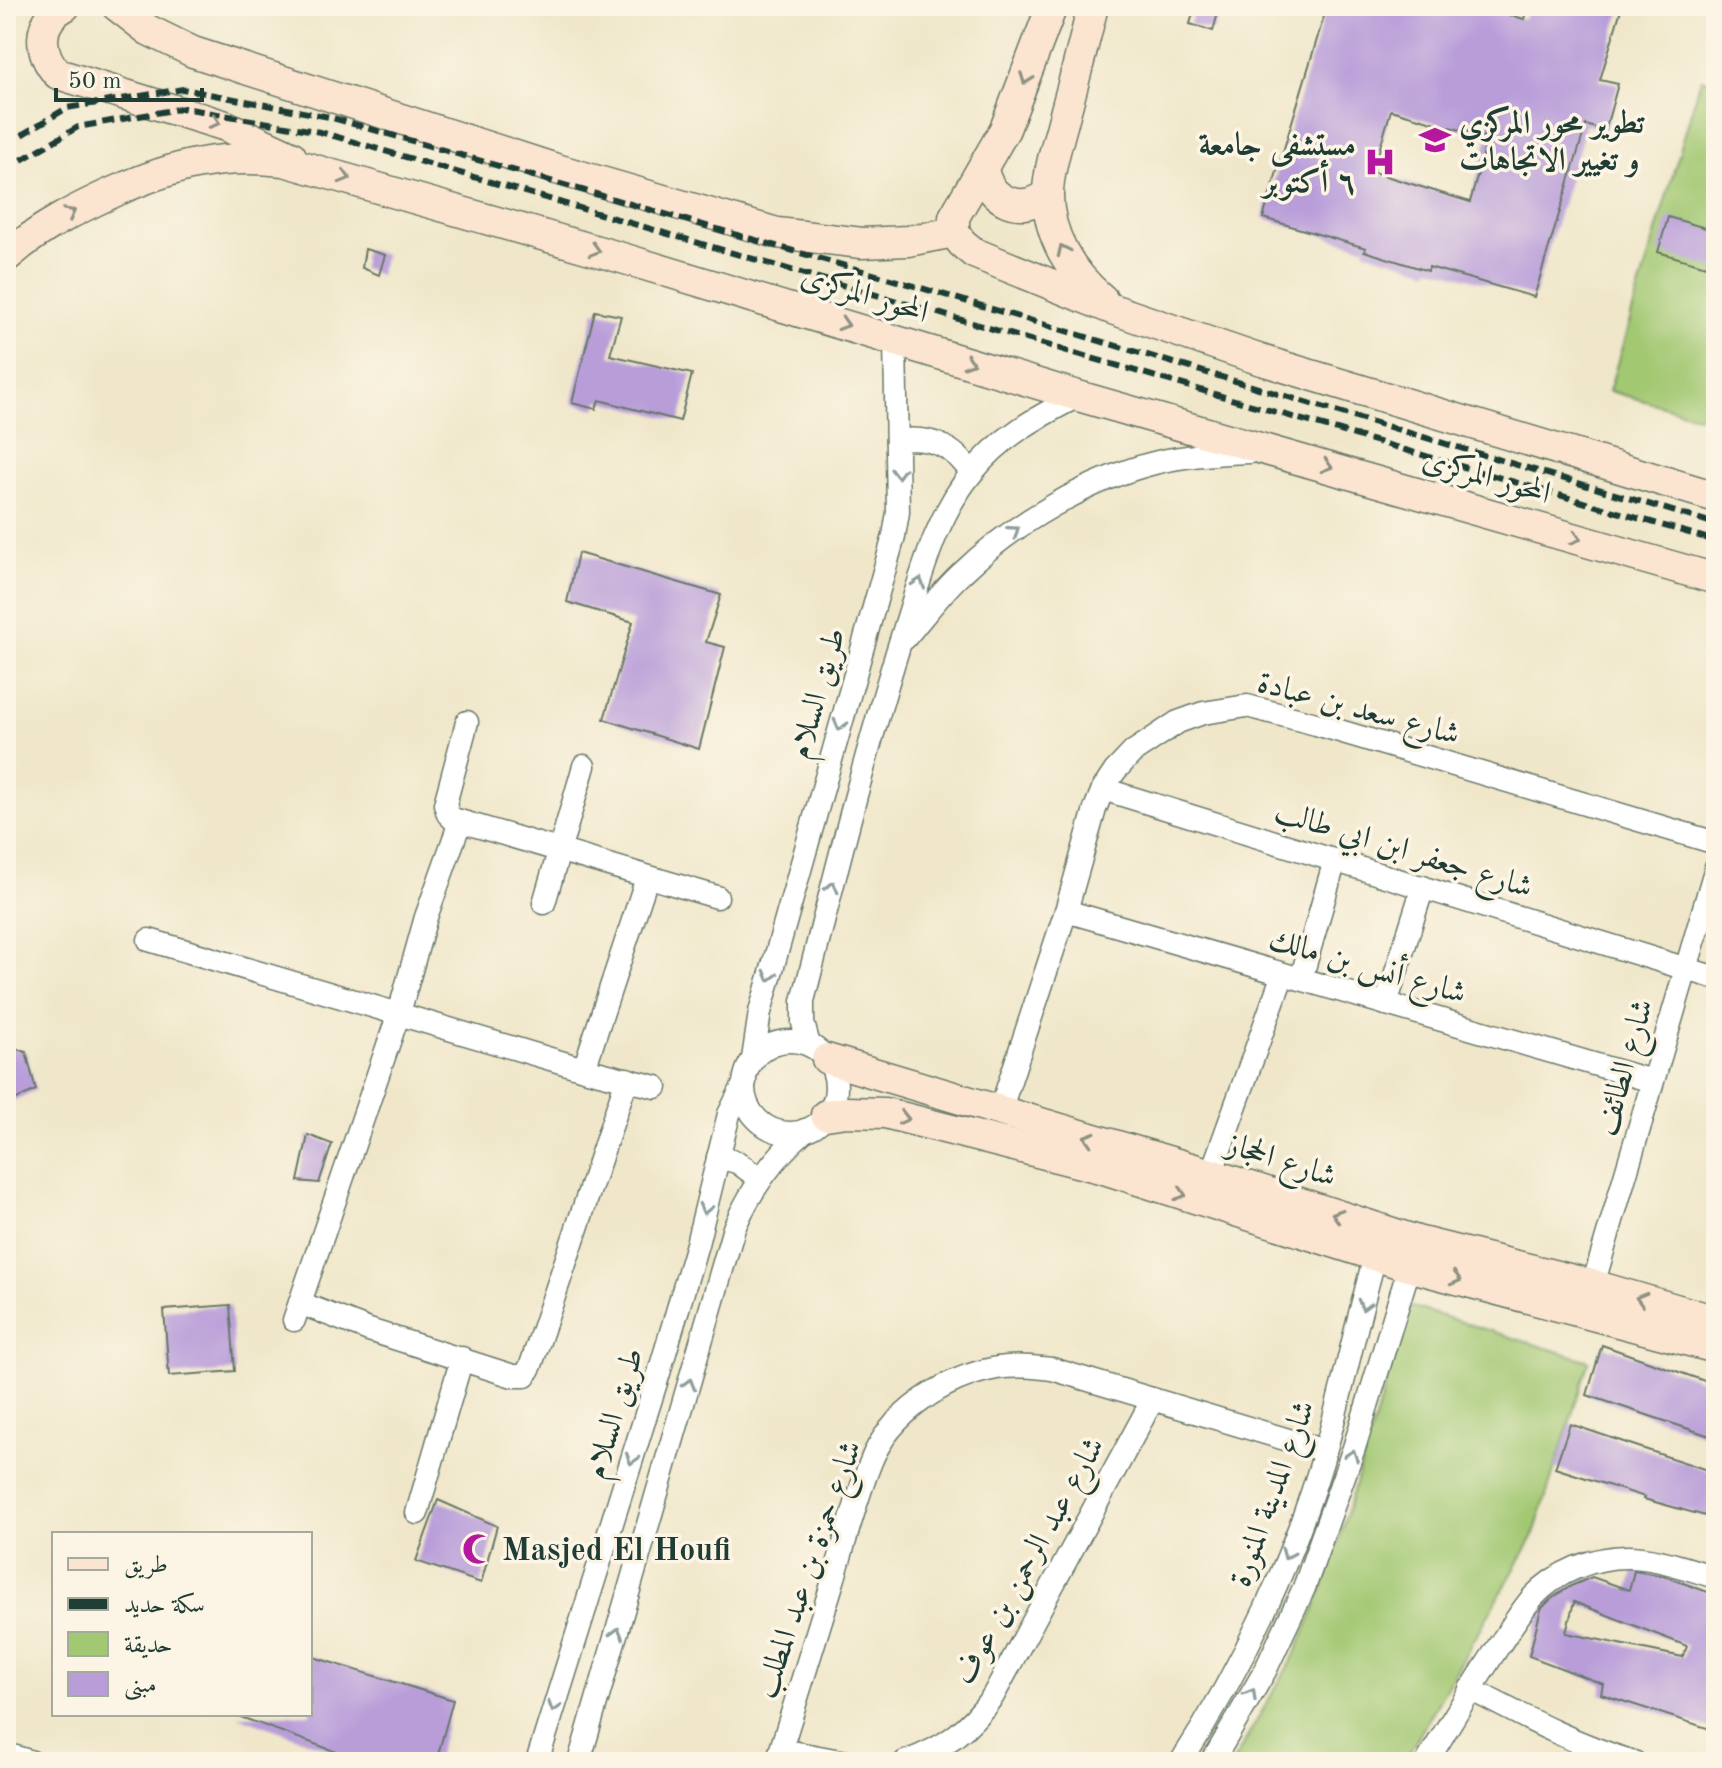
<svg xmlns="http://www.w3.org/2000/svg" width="1722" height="1768" font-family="'Old Standard TT',Amiri,serif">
<rect width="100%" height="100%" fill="#fcf5e5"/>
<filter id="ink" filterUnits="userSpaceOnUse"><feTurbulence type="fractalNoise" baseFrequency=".0125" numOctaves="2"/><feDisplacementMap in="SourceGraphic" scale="16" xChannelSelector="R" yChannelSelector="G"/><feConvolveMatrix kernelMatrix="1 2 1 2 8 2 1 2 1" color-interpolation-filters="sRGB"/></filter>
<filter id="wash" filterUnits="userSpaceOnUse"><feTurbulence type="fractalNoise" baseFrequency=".006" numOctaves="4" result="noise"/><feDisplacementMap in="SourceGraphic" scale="32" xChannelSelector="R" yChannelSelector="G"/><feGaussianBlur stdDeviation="1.8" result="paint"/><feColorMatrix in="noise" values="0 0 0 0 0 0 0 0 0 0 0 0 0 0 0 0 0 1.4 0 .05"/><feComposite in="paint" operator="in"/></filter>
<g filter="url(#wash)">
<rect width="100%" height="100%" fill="#f0e7ca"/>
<g fill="#a2c872" stroke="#608253" stroke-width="2">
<path d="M1701 79 1716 84V421L1609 391Z"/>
<path d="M1409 1306 1589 1361 1533 1537 1404 1762H1233L1298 1649 1329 1573Z"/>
</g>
<g id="blocks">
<g fill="#b89dd9" fill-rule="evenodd">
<path d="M1195 6H1220L1213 31 1190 24Z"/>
<path d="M1327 6H1477L1524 19 1528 6H1622L1600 80 1618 84 1605 131 1586 125 1534 297 1429 267 1428 271 1364 251 1366 248 1263 218ZM1391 110 1488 138 1470 202 1373 172Z"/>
<path d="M1668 217 1716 231V269L1658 252Z"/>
<path d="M365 249 385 255 379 275 362 268Z"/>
<path d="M595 311 621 316 610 355 692 374 680 421 599 400 596 409 572 403Z"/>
<path d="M578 553 721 595 706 642 725 647 699 749 604 719 633 622 567 602Z"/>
<path d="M6 1046 26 1052 36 1090 6 1104Z"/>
<path d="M308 1135 332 1144 319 1183 298 1181Z"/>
<path d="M230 1305 235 1371 169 1376 164 1310Z"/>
<path d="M1602 1345 1716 1385V1438L1587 1395Z"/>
<path d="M1570 1424 1716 1473V1519L1644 1499 1645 1497 1555 1468Z"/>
<path d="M438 1500 497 1526 481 1583 416 1561Z"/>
<path d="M1634 1571 1664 1576 1716 1595V1731L1601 1694 1603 1684 1529 1656 1541 1609 1551 1599 1571 1586 1592 1577 1629 1590ZM1574 1602 1687 1646 1683 1657 1566 1633Z"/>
<path d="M310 1656 453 1700 436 1762H364L238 1716 310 1714Z"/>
</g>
</g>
</g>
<g filter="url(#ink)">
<use href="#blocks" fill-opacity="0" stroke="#687868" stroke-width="2"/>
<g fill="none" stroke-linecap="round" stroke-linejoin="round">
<defs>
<g id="street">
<path d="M897 441C928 435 954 446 971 473"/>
<path d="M905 638C924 616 941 592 962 573 1011 525 1091 478 1158 462 1189 455 1219 453 1250 452"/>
<path d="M467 722 445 804 448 814 453 819 717 897"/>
<path d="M1103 789 1716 978"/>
<path d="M544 903 584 766"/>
<path d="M1066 911 1652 1081"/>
<path d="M149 940 584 1069 656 1087"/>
<path d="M1301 979 1335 860"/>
<path d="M1386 1004 1423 887"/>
<circle cx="790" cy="1087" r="46"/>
<path d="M809 1045 803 1023V1001C835 877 865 752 904 630 921 577 935 518 971 474 1000 437 1037 417 1078 396"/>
<path d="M753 1059 760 1012 894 536 898 512 895 339"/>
<path d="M584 1069 647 878"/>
<path d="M1000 1111 1066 911 1095 809 1103 789 1115 771 1133 752 1178 722 1203 713 1247 706 1316 724 1716 843"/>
<path d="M718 1157 737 1162 760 1179"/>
<path d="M1211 1174 1283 974"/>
<path d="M1593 1285 1716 867"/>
<path d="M300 1303 369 1330 513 1376H525L531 1365 627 1079"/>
<path d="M294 1320 399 1013 426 917 460 822"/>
<path d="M417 1513 462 1358"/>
<path d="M1470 1689C1524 1717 1576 1745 1634 1762"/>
<path d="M781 1750 846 1762"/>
<path d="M6 1754 32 1762"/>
<path d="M537 1762 659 1373 697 1244 729 1114 745 1082"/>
<path d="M579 1762 734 1228C751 1189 773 1159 805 1130"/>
<path d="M777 1762C796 1701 815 1641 833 1581 845 1542 855 1501 870 1464 889 1413 946 1377 997 1368 1016 1365 1034 1367 1052 1369L1325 1451"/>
<path d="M905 1762C946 1747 967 1731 993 1696L1153 1399"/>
<path d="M1181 1762C1242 1668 1295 1556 1326 1448 1345 1380 1359 1310 1379 1243"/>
<path d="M1212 1762 1265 1671 1304 1588 1354 1448 1414 1252"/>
<path d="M1427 1762C1450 1723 1473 1685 1498 1647 1509 1631 1520 1612 1533 1597 1556 1572 1593 1557 1627 1557 1657 1557 1687 1569 1716 1577"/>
</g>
<g id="secondary">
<path d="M65 6C36 21 38 53 58 74L226 126 291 156"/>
<path d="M117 6 148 30 193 52 553 168 777 233 862 243 908 241 954 232"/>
<path d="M1093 6C1084 42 1075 78 1065 114 1059 139 1049 166 1048 192 1047 235 1071 273 1102 299"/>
<path d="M983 168C988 201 1022 216 1048 193"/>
<path d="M954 232 962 243 974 253 1112 309 1258 359 1716 497"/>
<path d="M954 232V217L1005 129 1052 6"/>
<path d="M6 257C39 228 76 209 116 191 174 165 220 154 284 161L622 258 1078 396 1716 579"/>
<path d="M827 1059 1211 1174 1417 1241 1593 1285 1716 1321"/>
<path d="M826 1115 846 1112 885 1113 1104 1169 1408 1266 1716 1348"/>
</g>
</defs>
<use href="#street" stroke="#687868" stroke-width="25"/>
<use href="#secondary" stroke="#687868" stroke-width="33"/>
<use href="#street" stroke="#fff" stroke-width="22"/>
<use href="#secondary" stroke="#fce5d0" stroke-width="30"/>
<g stroke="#1f3d34" stroke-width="6" stroke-dasharray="12 6" stroke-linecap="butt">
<path d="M6 144 67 108 183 89 329 117 918 287 1716 524"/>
<path d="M6 169 78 127 184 108 320 132 1716 541"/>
</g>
</g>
<defs><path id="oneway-chevron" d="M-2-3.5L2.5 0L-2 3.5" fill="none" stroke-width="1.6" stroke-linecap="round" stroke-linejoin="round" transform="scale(2)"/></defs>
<g stroke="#8e9182">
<use href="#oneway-chevron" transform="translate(1026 79) rotate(110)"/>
<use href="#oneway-chevron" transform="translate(215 122) rotate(18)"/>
<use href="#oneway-chevron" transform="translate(345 177) rotate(16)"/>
<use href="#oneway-chevron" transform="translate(70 213) rotate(-29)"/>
<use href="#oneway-chevron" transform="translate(595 250) rotate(16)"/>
<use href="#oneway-chevron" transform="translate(1063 250) rotate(-115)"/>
<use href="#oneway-chevron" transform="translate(844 324) rotate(17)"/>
<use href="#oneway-chevron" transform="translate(969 362) rotate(17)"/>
<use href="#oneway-chevron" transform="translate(1327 466) rotate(16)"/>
<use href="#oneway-chevron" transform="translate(1576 538) rotate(16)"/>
<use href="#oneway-chevron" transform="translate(904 1118) rotate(13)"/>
<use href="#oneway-chevron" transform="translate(1089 1138) rotate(-163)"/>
<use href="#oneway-chevron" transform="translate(1181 1194) rotate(18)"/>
<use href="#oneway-chevron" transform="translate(1337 1215) rotate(-162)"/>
<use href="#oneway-chevron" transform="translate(1456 1279) rotate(15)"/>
<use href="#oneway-chevron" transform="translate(1641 1299) rotate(-164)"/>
</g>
<g stroke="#8f9e9a">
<use href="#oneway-chevron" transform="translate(898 473) rotate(89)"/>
<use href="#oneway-chevron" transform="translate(1014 531) rotate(-35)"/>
<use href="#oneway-chevron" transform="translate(919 583) rotate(-72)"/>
<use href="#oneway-chevron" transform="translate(840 725) rotate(105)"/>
<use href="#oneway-chevron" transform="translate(832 887) rotate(-76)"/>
<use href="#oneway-chevron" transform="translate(770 976) rotate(105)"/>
<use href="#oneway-chevron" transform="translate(705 1209) rotate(104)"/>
<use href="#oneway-chevron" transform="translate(1364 1305) rotate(105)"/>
<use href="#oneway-chevron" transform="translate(689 1384) rotate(-74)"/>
<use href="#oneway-chevron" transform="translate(1352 1455) rotate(-71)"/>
<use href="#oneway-chevron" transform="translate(632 1459) rotate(107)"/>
<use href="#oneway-chevron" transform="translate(1287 1554) rotate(113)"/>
<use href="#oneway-chevron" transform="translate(617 1633) rotate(-74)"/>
<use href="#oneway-chevron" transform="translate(1251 1694) rotate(-60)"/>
<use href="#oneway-chevron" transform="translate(554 1707) rotate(107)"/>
</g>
</g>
<defs>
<symbol id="university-bare" viewBox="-9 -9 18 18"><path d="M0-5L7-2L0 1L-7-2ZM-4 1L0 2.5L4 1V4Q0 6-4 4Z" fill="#b5179e" stroke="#fcf5e5" stroke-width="2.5" paint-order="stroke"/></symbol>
<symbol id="hospital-bare" viewBox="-9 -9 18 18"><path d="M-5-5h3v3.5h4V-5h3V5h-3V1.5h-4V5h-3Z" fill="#b5179e" stroke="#fcf5e5" stroke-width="2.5" paint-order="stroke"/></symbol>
<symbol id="mosque-bare" viewBox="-9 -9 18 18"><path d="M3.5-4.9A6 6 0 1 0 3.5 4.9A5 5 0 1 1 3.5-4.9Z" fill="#b5179e" stroke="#fcf5e5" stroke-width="2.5" paint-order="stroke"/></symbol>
</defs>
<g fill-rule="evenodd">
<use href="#university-bare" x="1413" y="118" width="44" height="44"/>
<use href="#hospital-bare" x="1358" y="140" width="44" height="44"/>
<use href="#mosque-bare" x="456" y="1527" width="44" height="44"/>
</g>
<g text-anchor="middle" stroke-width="7" stroke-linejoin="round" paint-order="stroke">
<g font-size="32" font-weight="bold" fill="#1f3d34" stroke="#fcf5e5" text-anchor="start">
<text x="1459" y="133">تطوير محور المركزي<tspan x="1459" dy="37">و تغيير الاتجاهات</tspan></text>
<text x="1356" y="155" text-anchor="end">مستشفى جامعة<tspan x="1356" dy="37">٦ أكتوبر</tspan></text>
<text x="502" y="1560">Masjed El Houfi</text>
</g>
<g font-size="32" fill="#1f3d34" stroke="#fcf5e5">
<text transform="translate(865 293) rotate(17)" y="11">المحور المركزى</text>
<text transform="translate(1487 475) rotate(16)" y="11">المحور المركزى</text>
<text transform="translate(816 693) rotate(-74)" y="11">طريق السلام</text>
<text transform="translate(1359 707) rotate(15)" y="11">شارع سعد بن عبادة</text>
<text transform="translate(1404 848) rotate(17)" y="11">شارع جعفر ابن ابي طالب</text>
<text transform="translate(1368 965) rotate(16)" y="11">شارع أنس بن مالك</text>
<text transform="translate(1623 1067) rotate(-74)" y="11">شارع الطائف</text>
<text transform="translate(1282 1159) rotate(18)" y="11">شارع الحجاز</text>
<text transform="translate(613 1413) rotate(-73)" y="11">طريق السلام</text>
<text transform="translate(1271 1493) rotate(-70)" y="11">شارع المدينة المنورة</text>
<text transform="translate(1028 1560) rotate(-61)" y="11">شارع عبد الرحمن بن عوف</text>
<text transform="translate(807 1569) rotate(-71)" y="11">شارع حمزة بن عبد المطلب</text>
</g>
</g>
<rect width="1722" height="1768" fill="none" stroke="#fcf5e5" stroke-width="32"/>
<rect x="52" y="1532" width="260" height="184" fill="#fcf5e5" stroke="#a4ab9e" stroke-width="2"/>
<rect x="68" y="1558" width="40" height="12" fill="#fce5d0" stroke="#a4ab9e" stroke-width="2"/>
<text x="124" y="1572" font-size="24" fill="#1f3d34">طريق</text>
<rect x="68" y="1598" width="40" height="12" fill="#1f3d34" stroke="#a4ab9e" stroke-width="2"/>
<text x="124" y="1612" font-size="24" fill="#1f3d34">سكة حديد</text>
<rect x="68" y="1632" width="40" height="24" fill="#a2c872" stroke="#a4ab9e" stroke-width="2"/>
<text x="124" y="1652" font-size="24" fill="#1f3d34">حديقة</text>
<rect x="68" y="1672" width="40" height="24" fill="#b89dd9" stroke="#a4ab9e" stroke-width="2"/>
<text x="124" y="1692" font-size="24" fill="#1f3d34">مبنى</text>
<path d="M56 88v12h146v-12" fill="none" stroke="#1f3d34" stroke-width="4"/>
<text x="68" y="88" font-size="24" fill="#1f3d34" stroke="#fcf5e5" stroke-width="6" paint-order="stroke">50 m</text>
</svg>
